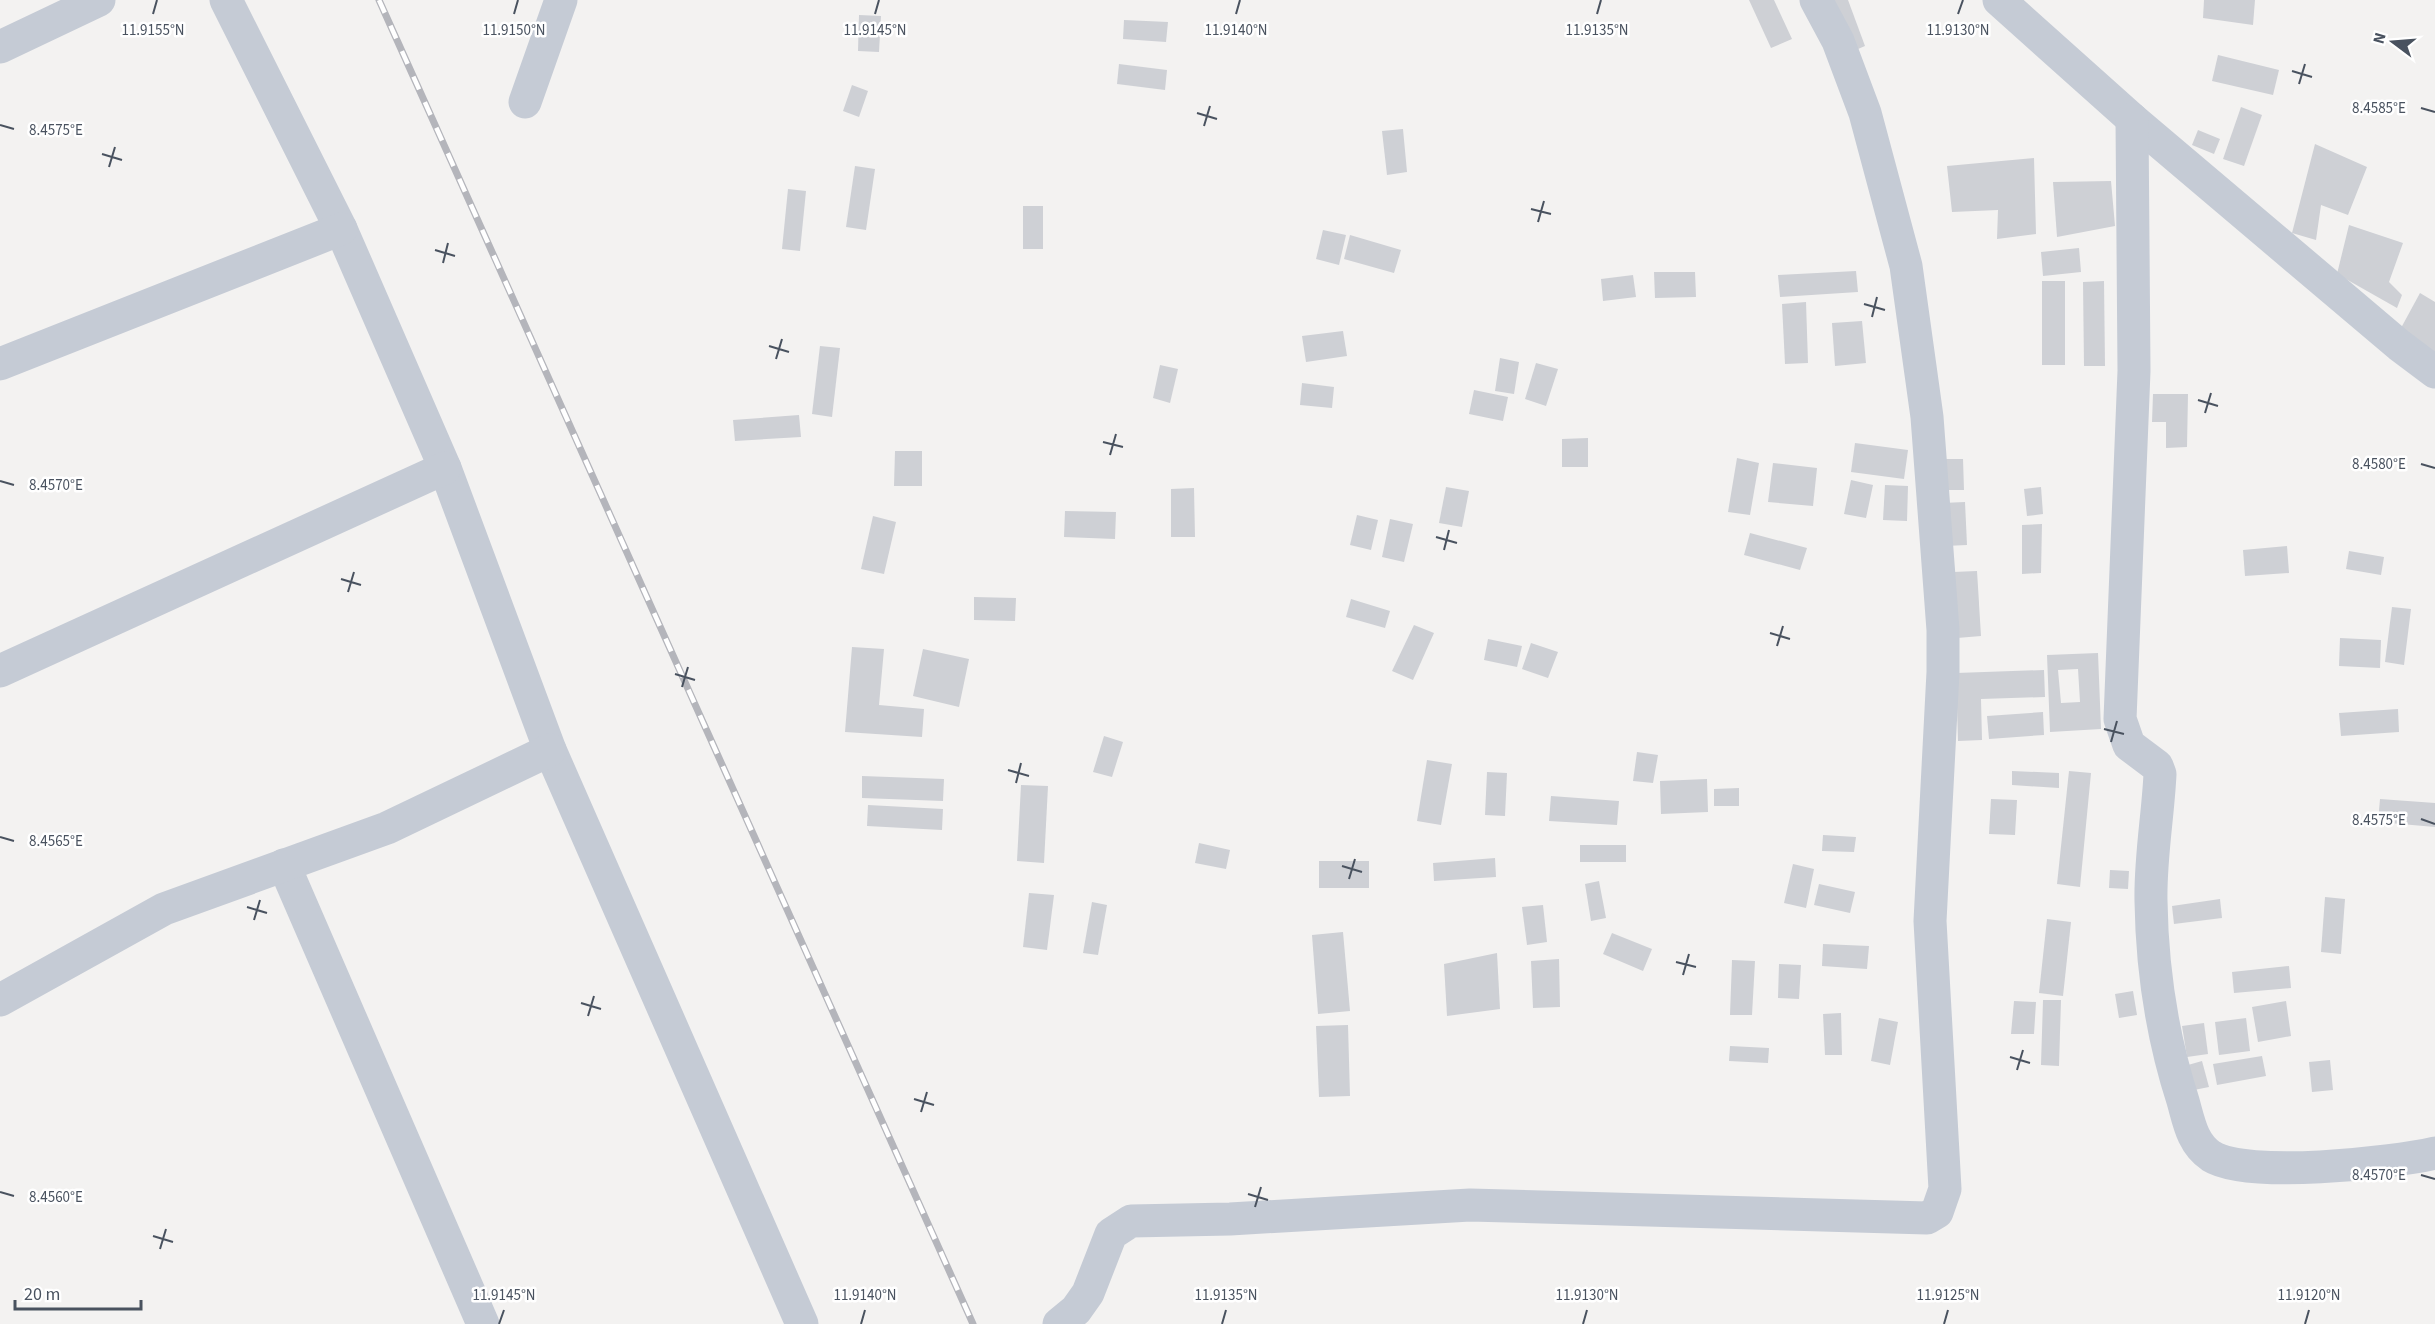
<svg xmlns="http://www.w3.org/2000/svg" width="2435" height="1324" font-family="'Source Sans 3',sans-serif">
<rect width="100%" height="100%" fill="#f3f2f1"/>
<g fill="#ced0d5" fill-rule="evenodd">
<path d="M1749 0H1774L1792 39 1771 48Z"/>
<path d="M1832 0H1848L1865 46 1851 52Z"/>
<path d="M2204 0H2255L2253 25 2203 18Z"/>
<path d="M859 15 881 16 879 52 858 51Z"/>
<path d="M1124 20 1168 22 1166 42 1123 39Z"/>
<path d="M2218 55 2279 70 2273 95 2212 81Z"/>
<path d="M1119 64 1167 70 1165 90 1117 84Z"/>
<path d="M852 85 868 91 859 117 843 111Z"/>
<path d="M2241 107 2262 115 2244 166 2223 159Z"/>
<path d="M1403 129 1407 172 1387 175 1382 131Z"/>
<path d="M2198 130 2220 139 2214 154 2192 145Z"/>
<path d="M2315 144 2367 167 2348 215 2321 205 2316 240 2292 233Z"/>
<path d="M2034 158 2036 234 1997 239 1998 210 1952 212 1947 166Z"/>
<path d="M855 166 875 169 866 230 846 227Z"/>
<path d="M2111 181 2115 226 2057 237 2053 182Z"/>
<path d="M788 189 806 191 800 251 782 249Z"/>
<rect x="1023" y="206" width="20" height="43"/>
<path d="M2349 225 2403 243 2389 282 2402 295 2397 308 2337 274Z"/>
<path d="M1323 230 1346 235 1339 265 1316 259Z"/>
<path d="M1350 235 1401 250 1394 273 1344 259Z"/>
<path d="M2079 248 2081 272 2043 276 2041 252Z"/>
<path d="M1856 271 1858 292 1780 297 1778 275Z"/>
<path d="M1654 272H1695L1696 297 1655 298Z"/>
<path d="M1633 275 1636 297 1603 301 1601 279Z"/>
<rect x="2042" y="281" width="23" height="84"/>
<path d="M2104 281 2105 366H2084L2083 282Z"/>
<path d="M2420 293 2435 302V356L2401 328Z"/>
<path d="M1806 302 1808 363 1785 364 1782 304Z"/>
<path d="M1862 321 1866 363 1835 366 1832 323Z"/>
<path d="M1343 331 1347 356 1306 362 1302 336Z"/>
<path d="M820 346 840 348 832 417 812 414Z"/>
<path d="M1500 358 1519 362 1514 394 1495 391Z"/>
<path d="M1536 363 1558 369 1546 406 1525 399Z"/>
<path d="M1160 365 1178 369 1170 403 1153 398Z"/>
<path d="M1302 383 1334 387 1332 408 1300 405Z"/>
<path d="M1474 390 1508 397 1503 421 1469 414Z"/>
<path d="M2153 394H2188L2187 447 2166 448V422H2152Z"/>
<path d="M799 415 801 437 735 441 733 420Z"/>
<path d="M1588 438V467H1562V439Z"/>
<path d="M1855 443 1908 450 1904 479 1851 472Z"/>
<path d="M895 451H922V486H894Z"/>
<path d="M1737 458 1759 463 1750 515 1728 512Z"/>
<path d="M1941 459H1963L1964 490H1942Z"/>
<path d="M1773 463 1817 468 1813 506 1768 502Z"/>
<path d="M1851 480 1873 485 1866 518 1844 514Z"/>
<path d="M1885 485 1908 486 1907 521 1883 520Z"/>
<path d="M1446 487 1469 491 1462 527 1439 523Z"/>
<path d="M2041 487 2043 514 2027 516 2024 489Z"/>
<path d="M1194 488 1195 537H1171V489Z"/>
<path d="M1965 502 1967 545 1945 546 1942 503Z"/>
<path d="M1065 511 1116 512 1115 539 1064 537Z"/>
<path d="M1357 515 1378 520 1371 550 1350 545Z"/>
<path d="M873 516 896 522 884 574 861 569Z"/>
<path d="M1390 519 1413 524 1404 562 1382 557Z"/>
<path d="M2042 524 2041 573 2022 574V525Z"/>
<path d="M1750 533 1807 548 1800 570 1744 555Z"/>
<path d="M2287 546 2289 573 2245 576 2243 550Z"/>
<path d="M2349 551 2384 557 2381 575 2346 569Z"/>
<path d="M1977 571 1981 636 1957 638 1953 572Z"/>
<path d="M974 597 1016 598 1015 621 974 620Z"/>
<path d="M1351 599 1390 611 1385 628 1346 617Z"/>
<path d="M2392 607 2411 609 2404 665 2385 662Z"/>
<path d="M1414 625 1434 633 1413 680 1392 671Z"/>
<path d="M2340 638 2381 640 2380 668 2339 666Z"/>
<path d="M1488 639 1522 646 1517 667 1484 660Z"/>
<path d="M1531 643 1558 652 1548 678 1522 669Z"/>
<path d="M852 647 884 649 879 705 924 709 922 737 845 732Z"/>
<path d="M923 649 969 659 959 707 913 696Z"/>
<path d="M2098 653 2101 729 2050 732 2047 655ZM2078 669 2080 702 2061 703 2058 670Z"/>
<path d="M2044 670 2045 697 1981 699 1982 740 1958 741 1956 673Z"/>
<path d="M2398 709 2399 732 2341 736 2339 713Z"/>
<path d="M2043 712 2044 735 1989 739 1987 716Z"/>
<path d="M1104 736 1123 742 1112 777 1093 772Z"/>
<path d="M1637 752 1658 755 1653 783 1633 781Z"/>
<path d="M1427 760 1452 764 1441 825 1417 821Z"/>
<path d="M2012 771 2059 773V788L2012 785Z"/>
<path d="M2069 771 2091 773 2080 887 2057 884Z"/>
<path d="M1487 772 1507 773 1505 816 1485 815Z"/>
<path d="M862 776 944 779 943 801 862 798Z"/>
<path d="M1707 779 1708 812 1661 814 1660 781Z"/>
<path d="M1021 785 1048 786 1044 863 1017 861Z"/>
<path d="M1739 788V806H1714V789Z"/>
<path d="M1551 796 1619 801 1617 825 1549 821Z"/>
<path d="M1991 799 2017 800 2015 835 1989 834Z"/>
<path d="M2380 799 2435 803V827L2378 822Z"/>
<path d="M868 805 943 809 942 830 867 826Z"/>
<path d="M1823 835 1856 837 1854 852 1822 851Z"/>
<path d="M1199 843 1230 850 1226 869 1195 863Z"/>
<rect x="1580" y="845" width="46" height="17"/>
<path d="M1495 858 1496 877 1434 881 1433 863Z"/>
<rect x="1319" y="861" width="50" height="27"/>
<path d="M1793 864 1814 869 1806 908 1784 903Z"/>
<path d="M2110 870 2129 871 2128 889 2109 888Z"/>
<path d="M1599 881 1606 918 1591 921 1585 884Z"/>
<path d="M1819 884 1855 892 1850 913 1814 905Z"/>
<path d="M1029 893 1054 895 1047 950 1023 947Z"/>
<path d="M2325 897 2345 899 2341 954 2321 952Z"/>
<path d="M2220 899 2222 918 2174 924 2172 906Z"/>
<path d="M1092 902 1107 905 1098 955 1083 953Z"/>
<path d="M1543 905 1547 942 1527 945 1522 907Z"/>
<path d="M2047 919 2071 922 2063 996 2039 993Z"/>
<path d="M1343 932 1350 1011 1318 1014 1312 935Z"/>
<path d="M1612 933 1652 949 1643 971 1603 954Z"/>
<path d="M1823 944 1869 946 1867 969 1822 966Z"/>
<path d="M1497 953 1500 1009 1447 1016 1444 964Z"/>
<path d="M1559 959 1560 1007 1533 1008 1531 961Z"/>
<path d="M1732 960 1755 961 1752 1015H1730Z"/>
<path d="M1779 964 1801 965 1799 999 1778 998Z"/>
<path d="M2289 966 2291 988 2234 993 2232 972Z"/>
<path d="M2133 991 2137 1015 2119 1018 2115 994Z"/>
<path d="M2043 1000H2061L2059 1066 2041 1065Z"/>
<path d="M2014 1001 2036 1002 2034 1034H2011Z"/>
<path d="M2286 1001 2291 1036 2258 1042 2252 1007Z"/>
<path d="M1841 1013 1842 1055H1825L1823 1014Z"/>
<path d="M1879 1018 1898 1022 1890 1065 1871 1061Z"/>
<path d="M2246 1018 2250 1051 2219 1055 2215 1022Z"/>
<path d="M2204 1023 2208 1054 2187 1057 2182 1026Z"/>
<path d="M1348 1025 1350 1096 1319 1097 1316 1026Z"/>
<path d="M1730 1046 1769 1048 1768 1063 1729 1061Z"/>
<path d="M2262 1056 2266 1076 2217 1085 2213 1064Z"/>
<path d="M2330 1060 2333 1090 2312 1092 2309 1062Z"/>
<path d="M2202 1061 2209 1087 2194 1090 2188 1065Z"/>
</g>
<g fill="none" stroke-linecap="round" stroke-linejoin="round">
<g stroke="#c5cbd5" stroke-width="33">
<path d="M226 0 341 229 445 468 550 750 802 1324"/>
<path d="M1999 0 2132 119 2399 345 2435 372"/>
<path d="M0 47 99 0"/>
<path d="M525 102 561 0"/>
<path d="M2132 119 2134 371 2120 719 2129 745 2157 766 2160 774C2158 816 2150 859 2151 901 2152 969 2162 1036 2183 1101 2189 1122 2192 1143 2211 1156 2247 1179 2392 1163 2435 1153"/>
<path d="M0 364 341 229"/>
<path d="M0 671 445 468"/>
<path d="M284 865 483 1324"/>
<path d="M0 1000 164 909 387 828 550 750"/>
<path d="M1059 1324 1076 1310 1088 1293 1111 1234 1131 1221 1230 1219 1470 1205 1927 1218 1937 1212 1945 1189 1930 921 1943 672V630L1927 417 1906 266 1865 113 1838 41 1816 0"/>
</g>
<defs>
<path id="rail" d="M379 0 973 1324"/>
</defs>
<use href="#rail" stroke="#b4b5bb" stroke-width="7"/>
<use href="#rail" stroke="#fff" stroke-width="4.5" stroke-dasharray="14" stroke-linecap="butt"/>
</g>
<path fill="none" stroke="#49525f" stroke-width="2" d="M153 14 157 0M514 14 518 0M875 14 879 0M1236 14 1240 0M1597 14 1601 0M1958 14 1963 0M2292 71 2312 77M2299 84 2305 64M2421 108 2435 112M1197 113 1217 119M0 125 14 129M1204 126 1210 106M102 154 122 160M109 167 115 147M1531 209 1551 214M1538 222 1544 201M435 250 455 256M443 263 448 243M1864 304 1885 310M1872 317 1877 297M769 346 789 352M776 359 782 339M2198 400 2218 406M2205 413 2211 393M1103 442 1123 447M1110 455 1116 434M2421 464 2435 468M0 481 14 485M1436 537 1457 543M1444 550 1449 530M341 579 361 585M348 592 354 572M1770 633 1790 639M1777 646 1783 626M675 674 695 680M682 687 688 667M2104 729 2124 734M2111 742 2117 721M1008 770 1029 776M1016 783 1021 763M2421 819 2435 824M0 837 14 841M1342 866 1362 872M1349 879 1355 859M247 907 267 913M254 920 260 900M1676 962 1696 967M1683 975 1689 954M581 1003 601 1009M588 1016 594 996M2010 1057 2030 1063M2017 1070 2023 1050M914 1099 934 1105M921 1112 927 1092M2421 1175 2435 1179M0 1192 14 1196M1248 1194 1268 1200M1255 1207 1261 1187M153 1236 173 1242M160 1249 166 1229M499 1324 504 1310M861 1324 865 1310M1222 1324 1226 1310M1583 1324 1587 1310M1944 1324 1948 1310M2305 1324 2309 1310"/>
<g font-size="15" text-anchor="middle" fill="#49525f" stroke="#fff" stroke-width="5" stroke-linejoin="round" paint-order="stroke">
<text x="153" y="35">11.9155°N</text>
<text x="514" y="35">11.9150°N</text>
<text x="875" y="35">11.9145°N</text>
<text x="1236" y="35">11.9140°N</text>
<text x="1597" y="35">11.9135°N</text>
<text x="1958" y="35">11.9130°N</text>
<text x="2379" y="113">8.4585°E</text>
<text x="56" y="135">8.4575°E</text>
<text x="2379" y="469">8.4580°E</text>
<text x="56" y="490">8.4570°E</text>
<text x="2379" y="825">8.4575°E</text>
<text x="56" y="846">8.4565°E</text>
<text x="2379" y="1180">8.4570°E</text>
<text x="56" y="1202">8.4560°E</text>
<text x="504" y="1300">11.9145°N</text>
<text x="865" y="1300">11.9140°N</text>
<text x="1226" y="1300">11.9135°N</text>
<text x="1587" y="1300">11.9130°N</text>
<text x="1948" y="1300">11.9125°N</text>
<text x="2309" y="1300">11.9120°N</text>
</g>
<g transform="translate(2393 42) rotate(286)" stroke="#ffffff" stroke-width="4.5" paint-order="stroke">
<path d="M0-4.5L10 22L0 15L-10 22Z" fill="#49525f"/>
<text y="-9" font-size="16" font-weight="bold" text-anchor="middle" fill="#49525f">N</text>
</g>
<path d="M15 1300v9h126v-9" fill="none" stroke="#49525f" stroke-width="3"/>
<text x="24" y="1300" font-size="18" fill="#49525f" stroke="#ffffff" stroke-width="4.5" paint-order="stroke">20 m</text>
</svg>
